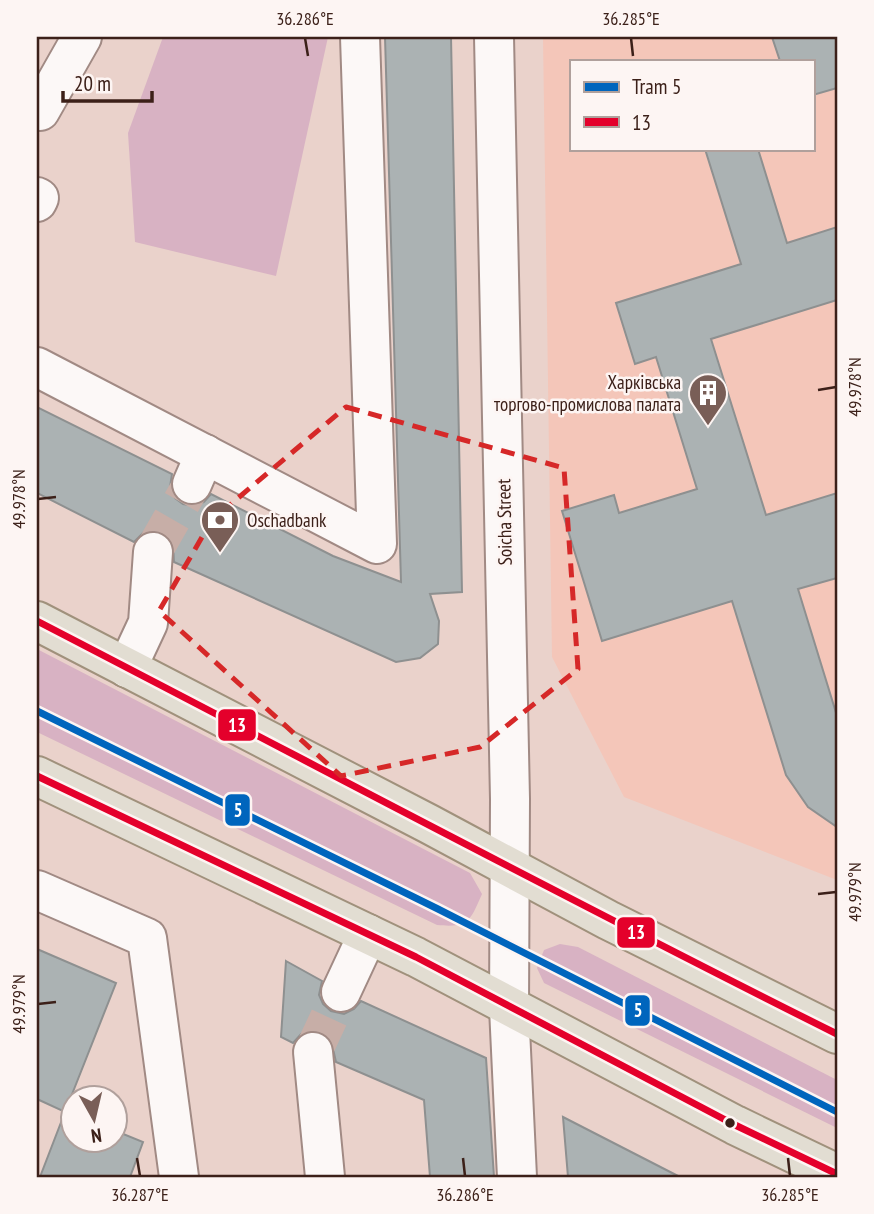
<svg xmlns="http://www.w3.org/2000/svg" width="874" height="1214" font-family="'PT Sans Narrow',sans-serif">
<rect width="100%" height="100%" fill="#ead2cb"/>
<path fill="#f4c6b9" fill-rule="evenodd" d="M543 37H837V880L624 797 552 657ZM571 61H813V149H571Z"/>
<g fill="#d8b2c3">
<path d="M163 37H328L276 276 135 242 128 133Z"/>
<path d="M37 649 470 873 482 894C470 921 469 928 437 925L37 732Z"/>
<path d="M560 944 578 947 837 1080V1128L544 983 537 968 544 950Z"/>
</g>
<g fill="#abb2b3" stroke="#8e9090" stroke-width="2">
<path d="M385 37H451L462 592 430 594 439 621 438 644 420 658 396 662 174 562 173 543 165 534 154 530 144 532 134 542 37 493V407L172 474 170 487 175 498 183 504 195 506 204 502 211 494 333 556 401 582Z"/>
<path d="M772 37H837V88L813 95V61H780Z"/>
<path d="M705 149H758L787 243 837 227V300L711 339 766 515 837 493V578L798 589 837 716V827L808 807 786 775 732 601 602 641 562 511 614 495 619 513 697 489 656 357 635 364 616 303 741 264Z"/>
<path d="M37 949 116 983 65 1112 37 1099Z"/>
<path d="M286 961 322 981 319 995 323 1004 331 1011 344 1014 354 1009 361 1001 486 1058 494 1177H430L424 1100 336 1062 331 1040 321 1032 312 1030 301 1034 293 1043 281 1037Z"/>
<path d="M65 1112 74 1116V1140H116V1131L143 1142 130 1177H40Z"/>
<path d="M563 1117 680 1177H568Z"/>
</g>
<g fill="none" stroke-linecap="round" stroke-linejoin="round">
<g stroke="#c7aea7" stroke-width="38" stroke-dasharray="38 19" stroke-linecap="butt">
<path d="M153 552 192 484"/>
<path d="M313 1052 341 992"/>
</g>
<defs>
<g id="minor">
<path d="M494 37 510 799 509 1008 517 1177"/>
<path d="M40 111 82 37"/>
<path d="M37 197 39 198 37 202"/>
<path d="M37 367 377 544 360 37"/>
<path d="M192 484 205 454"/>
<path d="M127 668 148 623 153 552"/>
<path d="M37 890 147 938 179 1177"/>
<path d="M341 992 368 934"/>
<path d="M313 1052 325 1177"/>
</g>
<g id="major">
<path d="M37 621 429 824 608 920 837 1034"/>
<path d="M37 776 416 957 735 1125 837 1174"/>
</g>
</defs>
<use href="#minor" stroke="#a18a84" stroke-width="42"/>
<use href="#major" stroke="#a0917c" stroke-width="42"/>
<use href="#minor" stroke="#fcf8f7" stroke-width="38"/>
<use href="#major" stroke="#e2ddd2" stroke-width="38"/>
<defs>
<g id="bus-1">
<path d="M37 621C304 759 568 900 837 1034"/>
<path d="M37 776 416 957 735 1125 837 1174"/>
</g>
</defs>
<use href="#bus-1" stroke="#fdf5f3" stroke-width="12"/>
<use href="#bus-1" stroke="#e4002b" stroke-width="7"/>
<defs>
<path id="tram-1" d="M37 711 438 909 837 1112"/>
</defs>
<use href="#tram-1" stroke="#fdf5f3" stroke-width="12"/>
<use href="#tram-1" stroke="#0065bd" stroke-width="7"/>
</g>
<path fill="none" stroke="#d62828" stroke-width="5" stroke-dasharray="14 9" stroke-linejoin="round" d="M346 407 564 468 578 669 480 747 341 776 159 611 212 520Z"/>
<path fill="none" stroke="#3c2019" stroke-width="2.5" d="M305 38 308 56M631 38 633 56M818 390 836 387M38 499 56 497M818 894 836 892M38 1004 56 1002M137 1158 140 1176M463 1158 465 1176M788 1158 790 1176"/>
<defs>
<symbol id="building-pin" viewBox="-11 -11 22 30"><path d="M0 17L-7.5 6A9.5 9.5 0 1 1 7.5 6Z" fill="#795e57" stroke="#fdf5f3"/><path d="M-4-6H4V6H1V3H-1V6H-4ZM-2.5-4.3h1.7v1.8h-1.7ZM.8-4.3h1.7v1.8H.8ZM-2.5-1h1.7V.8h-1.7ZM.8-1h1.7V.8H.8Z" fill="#fff"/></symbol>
<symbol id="bank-pin" viewBox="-11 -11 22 30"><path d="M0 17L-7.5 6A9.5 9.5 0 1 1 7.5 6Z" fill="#795e57" stroke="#fdf5f3"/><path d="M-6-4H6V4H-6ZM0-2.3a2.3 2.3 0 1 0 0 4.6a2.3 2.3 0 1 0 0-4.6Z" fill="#fff"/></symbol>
</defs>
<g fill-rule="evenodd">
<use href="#building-pin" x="686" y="371" width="44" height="60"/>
<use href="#bank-pin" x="198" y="498" width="44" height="60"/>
</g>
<circle fill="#3c2019" stroke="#fdf5f3" stroke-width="2.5" cx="730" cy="1123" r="6"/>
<g text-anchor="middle" stroke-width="5" stroke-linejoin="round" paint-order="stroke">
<g font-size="19" fill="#3c2019" stroke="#fdf5f3" text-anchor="end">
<text x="681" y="389">Харківська<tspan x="681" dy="22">торгово-промислова палата</tspan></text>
<text x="247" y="527" text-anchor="start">Oschadbank</text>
</g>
<g font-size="19" fill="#3c2019" stroke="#fdf5f3">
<text transform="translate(504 522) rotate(-91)" y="7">Soicha Street</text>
</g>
</g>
<g stroke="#fdf5f3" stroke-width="2.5">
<rect x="217" y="708" width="40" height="34" rx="7" fill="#e4002b"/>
<rect x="224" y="793" width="27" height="34" rx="7" fill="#0065bd"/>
<rect x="616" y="916" width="40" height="33" rx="7" fill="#e4002b"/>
<rect x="624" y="994" width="27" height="33" rx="7" fill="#0065bd"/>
</g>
<g font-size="19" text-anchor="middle" font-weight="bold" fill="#fff">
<text x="237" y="732">13</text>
<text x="238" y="817">5</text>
<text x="636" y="939">13</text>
<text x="638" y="1017">5</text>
</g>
<rect width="874" height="1214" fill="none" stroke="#fdf5f3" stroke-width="77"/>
<rect x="570" y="60" width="245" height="91" fill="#fdf5f3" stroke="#b0a09c" stroke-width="2"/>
<rect x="584" y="82" width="35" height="10" fill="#0065bd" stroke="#b0a09c" stroke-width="2"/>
<text x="632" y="94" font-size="21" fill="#3c2019">Tram 5</text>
<rect x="584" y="117" width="35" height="10" fill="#e4002b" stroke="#b0a09c" stroke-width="2"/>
<text x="632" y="130" font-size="21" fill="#3c2019">13</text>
<g transform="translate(94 1119) rotate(172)"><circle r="33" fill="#fdf5f3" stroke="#b0a09c" stroke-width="2"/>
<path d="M0-5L12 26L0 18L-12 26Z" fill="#795e57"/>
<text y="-10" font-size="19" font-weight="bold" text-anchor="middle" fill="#3c2019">N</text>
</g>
<path d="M63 91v10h89v-10" fill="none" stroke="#3c2019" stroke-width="3.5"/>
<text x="74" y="91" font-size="21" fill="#3c2019" stroke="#fdf5f3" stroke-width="5" paint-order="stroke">20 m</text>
<rect x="38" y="38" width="798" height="1138" fill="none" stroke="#3c2019" stroke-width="2.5"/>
<g font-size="18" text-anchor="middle" fill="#3c2019">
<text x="305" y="25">36.286°E</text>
<text x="631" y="25">36.285°E</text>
<text transform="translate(855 387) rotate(-90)" y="6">49.978°N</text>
<text transform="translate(19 499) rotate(-90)" y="6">49.978°N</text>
<text transform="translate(855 892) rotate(-90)" y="6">49.979°N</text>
<text transform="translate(19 1004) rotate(-90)" y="6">49.979°N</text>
<text x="140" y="1201">36.287°E</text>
<text x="465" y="1201">36.286°E</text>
<text x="790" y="1201">36.285°E</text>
</g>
</svg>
